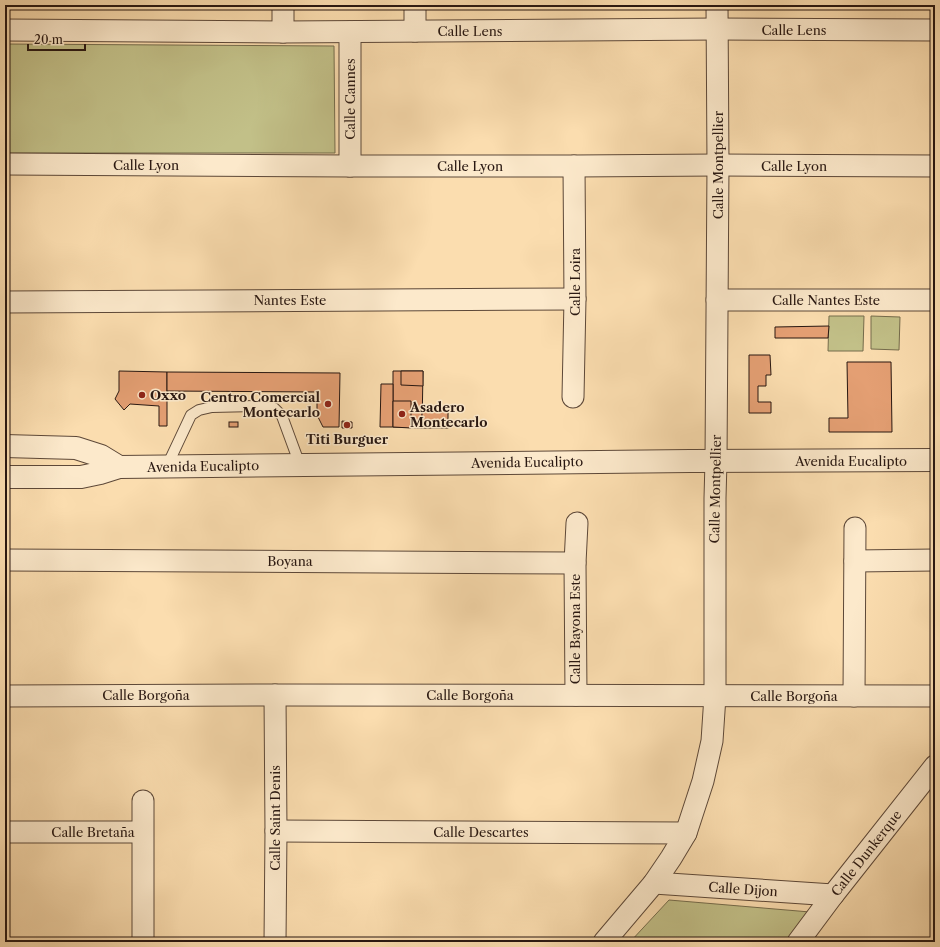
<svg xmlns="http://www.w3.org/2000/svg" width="940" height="947" font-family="'Libre Caslon Text',serif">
<rect width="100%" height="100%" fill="#fbddaf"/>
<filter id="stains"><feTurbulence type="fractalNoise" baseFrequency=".005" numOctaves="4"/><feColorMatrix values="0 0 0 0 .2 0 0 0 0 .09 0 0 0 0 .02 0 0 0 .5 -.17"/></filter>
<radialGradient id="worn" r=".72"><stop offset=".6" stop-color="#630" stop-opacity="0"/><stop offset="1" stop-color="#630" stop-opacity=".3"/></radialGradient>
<g fill="#c2c088" stroke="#756c4c">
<path d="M5 44 334 46 335 153H5Z"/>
<path d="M829 316H864L863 351H828Z"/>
<path d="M871 316 900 317 899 350 871 349Z"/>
<path d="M669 900 810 912 786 942H630Z"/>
</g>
<g fill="#e49f73" stroke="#281711">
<path d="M829 326 828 338H775V327Z"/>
<path d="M749 355H770L771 375H766V386H758V402H771V413H749Z"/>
<path d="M847 362H891L892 432H829V418H848Z"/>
<path d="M119 371 167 372V426H159V406L130 404 124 410 115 399 119 391Z"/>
<path d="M393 371H423L422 428 393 427Z"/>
<path d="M401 371H423V386L401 385Z"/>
<path d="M167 372 340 373 339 427H323L317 415V392L167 391Z"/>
<path d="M381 384H393V427H380Z"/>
<path d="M393 401H411V428L393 427Z"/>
<rect x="422" y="411" width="26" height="17"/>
<path d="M342 421 352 422V428H342Z"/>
<rect x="229" y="422" width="9" height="5"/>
</g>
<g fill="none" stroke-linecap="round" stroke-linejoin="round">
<defs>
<path id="service" d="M167 466 191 415 199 410 212 407 255 406 274 408 282 416 300 465"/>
<g id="minor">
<path d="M283 5V32"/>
<path d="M5 30 283 32 717 29 935 30"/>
<path d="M415 31V5"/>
<path d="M350 32V166"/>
<path d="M5 164 350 166H574L718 165 935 166"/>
<path d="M717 300H935"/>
<path d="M5 302 575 299"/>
<path d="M573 397 575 299 574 166"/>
<path d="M5 560 575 563"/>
<path d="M855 561 935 560"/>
<path d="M576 695 575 563 577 523"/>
<path d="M5 696 275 695 935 696"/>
<path d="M854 696 855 528"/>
<path d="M143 801V942"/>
<path d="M276 831 686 833"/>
<path d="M5 832H142"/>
<path d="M654 883 833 895"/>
<path d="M275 942 276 831 275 695"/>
<path d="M604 942 654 883 671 858 686 833 703 781 712 741 715 696V498L716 461 718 165 717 5"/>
<path d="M798 942 833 895 935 766"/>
</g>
<g id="tertiary">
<path d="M5 446 76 448 101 456 119 467"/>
<path d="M5 477H81L100 473 119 467 690 461 935 460"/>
</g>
</defs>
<use href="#service" stroke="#5d4838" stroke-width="12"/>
<use href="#minor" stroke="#5d4838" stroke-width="23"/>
<use href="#tertiary" stroke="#5d4838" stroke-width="24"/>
<use href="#service" stroke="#fce9cb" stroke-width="10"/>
<use href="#minor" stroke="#fce9cb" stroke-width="21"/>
<use href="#tertiary" stroke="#fce9cb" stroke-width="22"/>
</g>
<g fill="#8f2418" stroke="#fce9cb" stroke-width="1.5">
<circle cx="142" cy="395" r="4"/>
<circle cx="328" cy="404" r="4"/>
<circle cx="402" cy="414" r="4"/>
<circle cx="347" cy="425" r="4"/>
</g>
<g text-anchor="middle" stroke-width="3" stroke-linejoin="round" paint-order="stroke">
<g font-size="13" fill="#281711" stroke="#fce9cb">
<text x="794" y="35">Calle Lens</text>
<text x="470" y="36">Calle Lens</text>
<text transform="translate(350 99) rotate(-90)" y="5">Calle Cannes</text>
<text x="146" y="170">Calle Lyon</text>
<text transform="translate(718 165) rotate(-90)" y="5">Calle Montpellier</text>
<text x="470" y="171">Calle Lyon</text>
<text x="794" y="171">Calle Lyon</text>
<text transform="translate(575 282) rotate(-90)" y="5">Calle Loira</text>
<text x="290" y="305">Nantes Este</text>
<text x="826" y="305">Calle Nantes Este</text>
<text x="851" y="466">Avenida Eucalipto</text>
<text transform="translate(527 462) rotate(-1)" y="5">Avenida Eucalipto</text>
<text transform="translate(203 466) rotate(-1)" y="5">Avenida Eucalipto</text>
<text transform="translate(715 489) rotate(-89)" y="5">Calle Montpellier</text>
<text x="290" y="566">Boyana</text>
<text transform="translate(575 629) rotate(-90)" y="5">Calle Bayona Este</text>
<text x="146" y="700">Calle Borgoña</text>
<text x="470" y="700">Calle Borgoña</text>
<text x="794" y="701">Calle Borgoña</text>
<text transform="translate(275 818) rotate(-90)" y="5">Calle Saint Denis</text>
<text x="93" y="837">Calle Bretaña</text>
<text x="481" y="837">Calle Descartes</text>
<text transform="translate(866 853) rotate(-52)" y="5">Calle Dunkerque</text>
<text transform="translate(743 889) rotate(4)" y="5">Calle Dijon</text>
</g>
<g font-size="13" font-weight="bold" fill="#281711" stroke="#fce9cb" text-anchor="start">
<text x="150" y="400">Oxxo</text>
<text x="320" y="402" text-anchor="end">Centro Comercial<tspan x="320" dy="15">Montecarlo</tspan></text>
<text x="410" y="412">Asadero<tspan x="410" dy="15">Montecarlo</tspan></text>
<text x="347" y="444" text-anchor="middle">Titi Burguer</text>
</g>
</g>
<rect width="940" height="947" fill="none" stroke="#fbddaf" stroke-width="20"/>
<rect x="6" y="6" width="928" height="935" fill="none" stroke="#281711" stroke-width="2"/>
<rect x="10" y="10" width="920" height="927" fill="none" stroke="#281711"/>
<path d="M28 44v6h57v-6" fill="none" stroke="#281711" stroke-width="2"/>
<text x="34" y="44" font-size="12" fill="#281711" stroke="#fce9cb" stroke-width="3" paint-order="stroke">20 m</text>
<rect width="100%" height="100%" filter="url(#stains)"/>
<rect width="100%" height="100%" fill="url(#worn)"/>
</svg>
